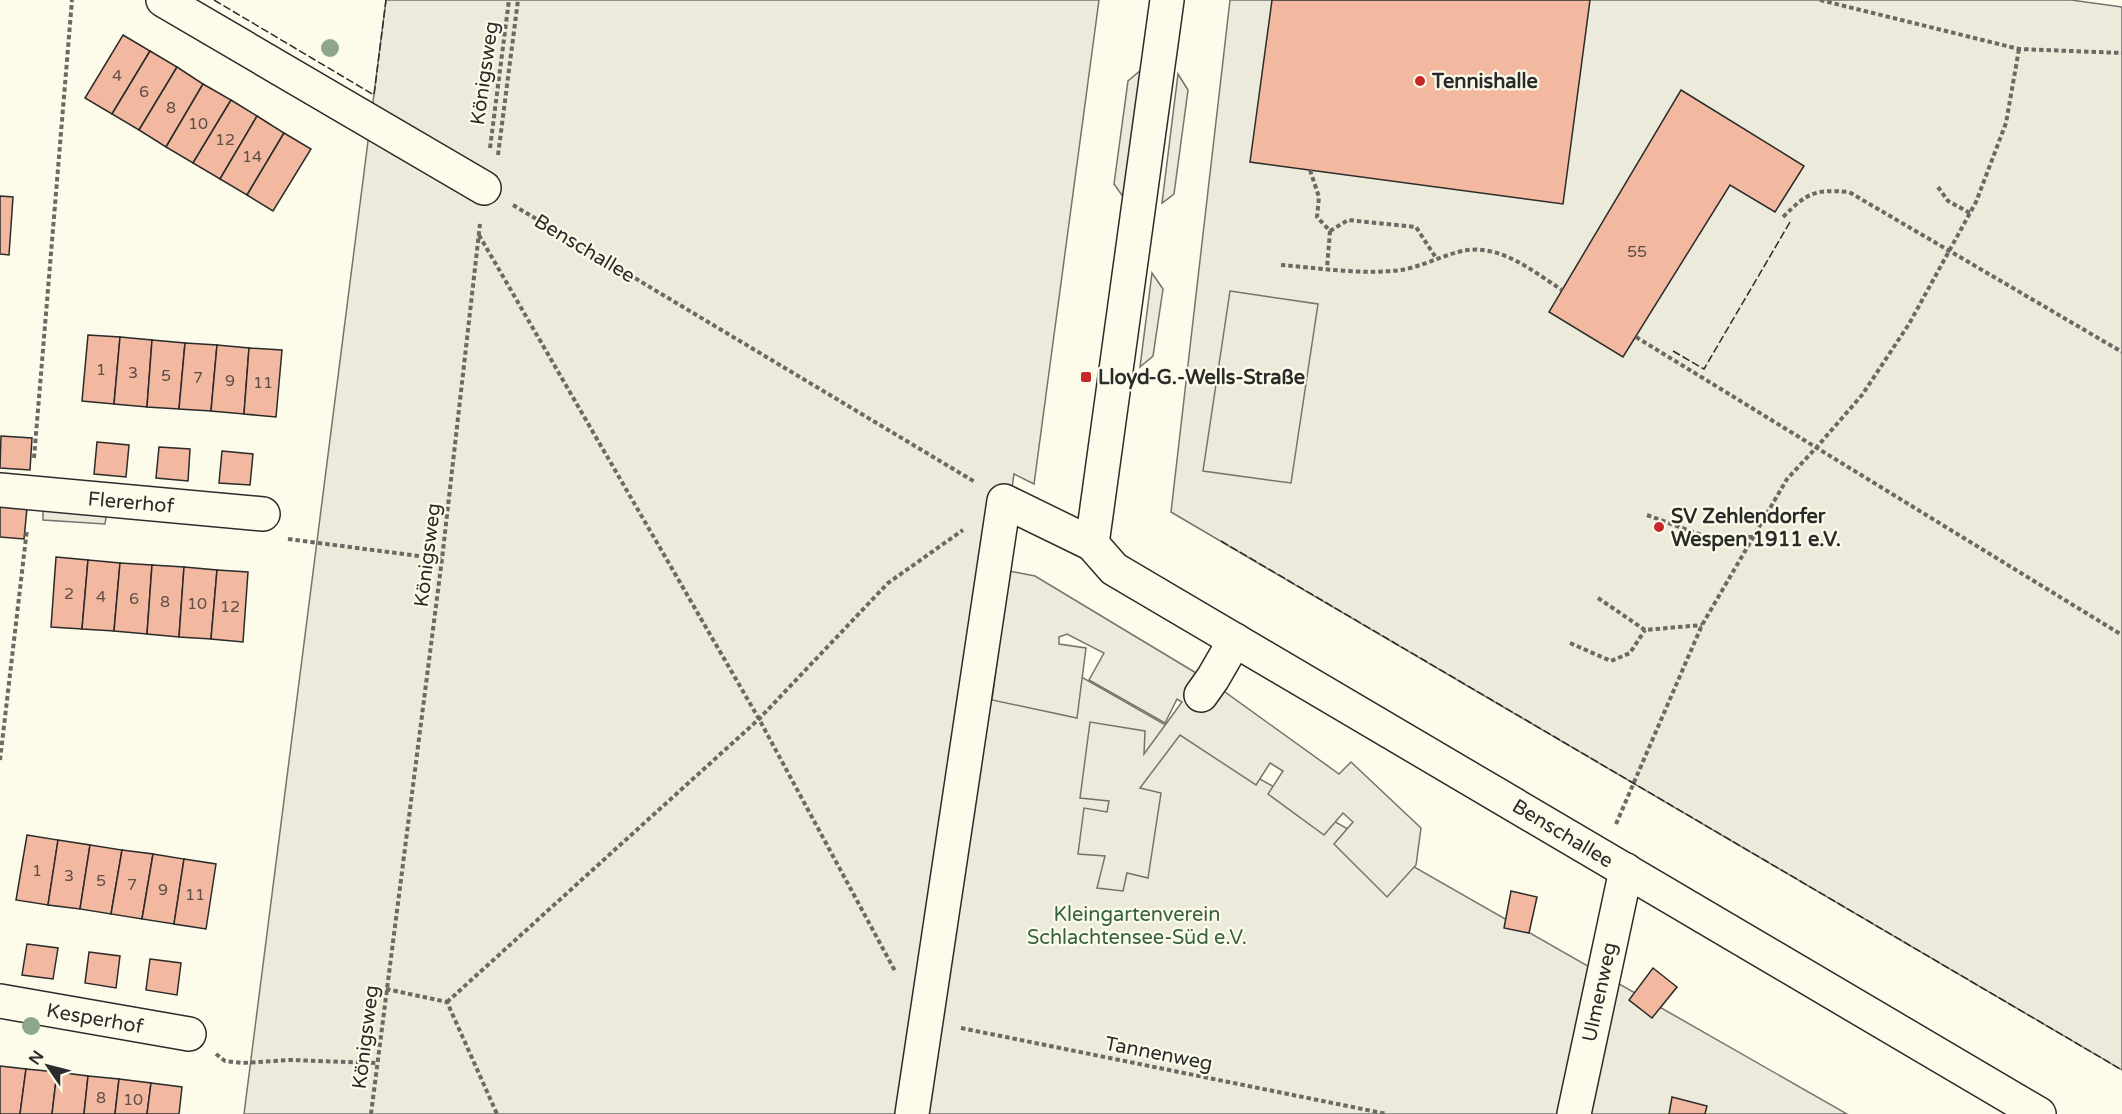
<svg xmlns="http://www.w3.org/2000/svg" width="2122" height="1114" font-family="'Varela Round',sans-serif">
<rect width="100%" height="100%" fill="#fdfbea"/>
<g fill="#ecebdb" stroke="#74746e" stroke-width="1.5">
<path d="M386 0H1099L1034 484 1014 474 992 626 1847 1114H244Z"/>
<path d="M1230 0H2071L2122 7V1070L1171 512Z"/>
</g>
<g fill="#eceadb" stroke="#74746e" stroke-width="1.5">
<path d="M1142 69 1124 198 1114 184 1128 81Z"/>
<path d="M1178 74 1188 90 1174 194 1162 203Z"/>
<path d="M1152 273 1163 289 1153 356 1140 367Z"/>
<path d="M1230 291 1318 304 1291 483 1203 471Z"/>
<path d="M43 505 107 510 105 524 43 520Z"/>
<path d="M1009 571 1035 576 1211 682 1339 774 1351 762 1421 828 1416 865 1387 897 1334 844 1353 822 1343 813 1324 835 1268 794 1283 771 1270 763 1256 785 1180 735 1140 788 1161 793 1148 878 1127 873 1123 891 1097 888 1105 856 1078 854 1084 808 1107 812 1109 801 1080 798 1090 722 1145 731 1144 754 1182 702 1177 699 1165 723 1089 680 1104 653 1067 634 1059 637V644L1086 648 1077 718 992 700Z"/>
</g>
<g fill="#f2b8a0" stroke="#2b2b2b" stroke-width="1.5">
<path d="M1272 0H1590L1563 204 1250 162Z"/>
<path d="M123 35 150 51 112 114 85 98Z"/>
<path d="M150 51 177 67 139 130 112 114Z"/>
<path d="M177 67 203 84 166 147 139 130Z"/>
<path d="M203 84 231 100 193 163 166 147Z"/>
<path d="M1681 90 1804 166 1775 212 1730 185 1623 357 1549 312Z"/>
<path d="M231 100 257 116 220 179 193 163Z"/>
<path d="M257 116 284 133 247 195 220 179Z"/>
<path d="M284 133 311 149 273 211 247 195Z"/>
<path d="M0 196 13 197 9 255 0 254Z"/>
<path d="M88 335 120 337 114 404 82 401Z"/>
<path d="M120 337 152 340 147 407 114 404Z"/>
<path d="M152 340 185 343 179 409 147 407Z"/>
<path d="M185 343 217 345 211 411 179 409Z"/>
<path d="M217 345 249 348 244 414 211 411Z"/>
<path d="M249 348 282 350 276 417 244 414Z"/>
<path d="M1 436 32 438 30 470 0 468Z"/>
<path d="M97 442 129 445 126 477 94 474Z"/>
<path d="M159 447 190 449 188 481 156 478Z"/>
<path d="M222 451 253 454 250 485 219 483Z"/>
<path d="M0 505 27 508 24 539 0 537Z"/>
<path d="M56 557 88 560 82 629 51 627Z"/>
<path d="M88 560 120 563 114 631 82 629Z"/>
<path d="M120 563 152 565 147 634 114 631Z"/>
<path d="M152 565 184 567 179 637 147 634Z"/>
<path d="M184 567 217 570 211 639 179 637Z"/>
<path d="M217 570 248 572 243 642 211 639Z"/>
<path d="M27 835 58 840 48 905 16 900Z"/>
<path d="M58 840 90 845 80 909 48 905Z"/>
<path d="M90 845 122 850 111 914 80 909Z"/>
<path d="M122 850 153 854 142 919 111 914Z"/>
<path d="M153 854 184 859 174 924 142 919Z"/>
<path d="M184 859 216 864 206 929 174 924Z"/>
<path d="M1511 891 1537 897 1529 933 1504 928Z"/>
<path d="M27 944 58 948 53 979 22 975Z"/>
<path d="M89 952 120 956 116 988 85 983Z"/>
<path d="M150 959 181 963 177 995 146 990Z"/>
<path d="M1653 968 1677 987 1652 1018 1629 1000Z"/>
<path d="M0 1066 26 1069 20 1114H0Z"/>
<path d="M26 1069 57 1072 52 1114H20Z"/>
<path d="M57 1072 88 1076 84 1114H52Z"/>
<path d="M88 1076 119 1079 115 1114H84Z"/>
<path d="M119 1079 151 1083 147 1114H115Z"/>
<path d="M151 1083 182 1087 179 1114H147Z"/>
<path d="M1672 1097 1707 1106 1705 1114H1669Z"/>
</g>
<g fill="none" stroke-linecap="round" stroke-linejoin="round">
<defs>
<g id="minor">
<path d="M163 0 484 188"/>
<path d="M0 490 263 514"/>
<path d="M1092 544 1167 0"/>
<path d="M1201 695 1213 678 1235 640"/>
<path d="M0 1001 189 1034"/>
<path d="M912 1114 1004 501 1092 544 1114 569 2039 1114"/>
<path d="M1574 1114 1626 870"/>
</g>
</defs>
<use href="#minor" stroke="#2b2b2b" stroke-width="36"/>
<g stroke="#6a6964" stroke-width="4" stroke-dasharray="4.5 3" stroke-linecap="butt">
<path d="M1820 0 2019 49 2122 53"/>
<path d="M490 148 509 0"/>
<path d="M498 155 518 0"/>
<path d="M1310 170 1319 197 1317 217 1330 231 1327 268"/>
<path d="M1938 187 1948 201 1970 213"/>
<path d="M513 205 975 482"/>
<path d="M1783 217C1807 193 1814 189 1849 192L2122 352"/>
<path d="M1330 231 1348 220 1416 227 1436 258"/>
<path d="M479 235 759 719 895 971"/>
<path d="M1281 265C1318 268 1363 275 1401 270 1420 267 1439 257 1458 252 1497 241 1531 270 1562 290"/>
<path d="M1636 337 2122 635"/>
<path d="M34 458 72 0"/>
<path d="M1647 515 1704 536 1753 537"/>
<path d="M288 539 442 559"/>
<path d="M1598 598 1645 630 1702 625"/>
<path d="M1570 643 1611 661 1630 653 1645 630"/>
<path d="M0 760 27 529"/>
<path d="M1616 824 1702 625 1787 479 1816 448 1862 395 1909 324 1976 202 2006 123 2019 49"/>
<path d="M386 989 447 1002 497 1114"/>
<path d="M447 1002 759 719 888 583 963 530"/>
<path d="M961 1028 1387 1114"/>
<path d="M216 1054 225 1061 242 1063 290 1060 377 1063"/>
<path d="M371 1114 442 559 480 224"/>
</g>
<use href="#minor" stroke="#fdfbea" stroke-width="33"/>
<g stroke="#2b2b2b" stroke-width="1.5" stroke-dasharray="8 3" stroke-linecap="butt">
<path d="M214 0 374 95 386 0"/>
<path d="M1673 351 1704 369 1790 222"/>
<path d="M1221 541 2122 1070"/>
</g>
</g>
<g fill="#8ea78a">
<circle cx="330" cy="48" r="9"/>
<circle cx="31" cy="1026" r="9"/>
</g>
<g fill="#c62828" stroke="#fdfbea" stroke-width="2">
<circle cx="1420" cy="81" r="6"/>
<rect x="1080" y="371" width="12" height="12" rx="3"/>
<circle cx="1659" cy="527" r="6"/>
</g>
<g text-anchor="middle" stroke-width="4.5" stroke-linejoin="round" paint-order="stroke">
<g font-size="16" fill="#5d4e48">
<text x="117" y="81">4</text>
<text x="144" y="97">6</text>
<text x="171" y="113">8</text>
<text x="198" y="129">10</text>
<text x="225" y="145">12</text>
<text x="252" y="162">14</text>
<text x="1637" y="257">55</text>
<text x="101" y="375">1</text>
<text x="133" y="378">3</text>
<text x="166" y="381">5</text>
<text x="198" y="383">7</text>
<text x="230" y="386">9</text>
<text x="263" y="388">11</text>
<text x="69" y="599">2</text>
<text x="101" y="602">4</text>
<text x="134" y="604">6</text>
<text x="165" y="607">8</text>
<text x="197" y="609">10</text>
<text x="230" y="612">12</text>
<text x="37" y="876">1</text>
<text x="69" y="881">3</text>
<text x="101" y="886">5</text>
<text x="132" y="890">7</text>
<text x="163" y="895">9</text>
<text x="195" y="900">11</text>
<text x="101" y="1103">8</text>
<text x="133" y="1105">10</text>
</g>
<g font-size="20" fill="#2b2b2b" stroke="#fdfbea">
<text transform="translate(484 73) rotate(-82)" y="7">Königsweg</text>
<text transform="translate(585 248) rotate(31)" y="7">Benschallee</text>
<text transform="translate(131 502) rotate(5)" y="7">Flererhof</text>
<text transform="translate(427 555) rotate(-83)" y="7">Königsweg</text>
<text transform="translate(1563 833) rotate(31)" y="7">Benschallee</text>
<text transform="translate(1599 992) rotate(-78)" y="7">Ulmenweg</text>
<text transform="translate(95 1018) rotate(10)" y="7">Kesperhof</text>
<text transform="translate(365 1037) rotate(-83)" y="7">Königsweg</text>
<text transform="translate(1159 1053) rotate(11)" y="7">Tannenweg</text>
</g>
<g font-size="20" font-weight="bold" fill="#2b2b2b" stroke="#fdfbea" text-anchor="start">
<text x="1432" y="88">Tennishalle</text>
<text x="1098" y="384">Lloyd-G.-Wells-Straße</text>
<text x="1671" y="523">SV Zehlendorfer<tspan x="1671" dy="23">Wespen 1911 e.V.</tspan></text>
</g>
<g font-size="20" fill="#34623c" stroke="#fdfbea">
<text x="1137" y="921">Kleingartenverein<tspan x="1137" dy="23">Schlachtensee-Süd e.V.</tspan></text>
</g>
</g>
<g transform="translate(48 1066) rotate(305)" stroke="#fdfbea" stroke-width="4.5" paint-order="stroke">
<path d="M0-4.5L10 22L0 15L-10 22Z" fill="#2b2b2b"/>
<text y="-9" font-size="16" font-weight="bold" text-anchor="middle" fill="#2b2b2b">N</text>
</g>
</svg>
